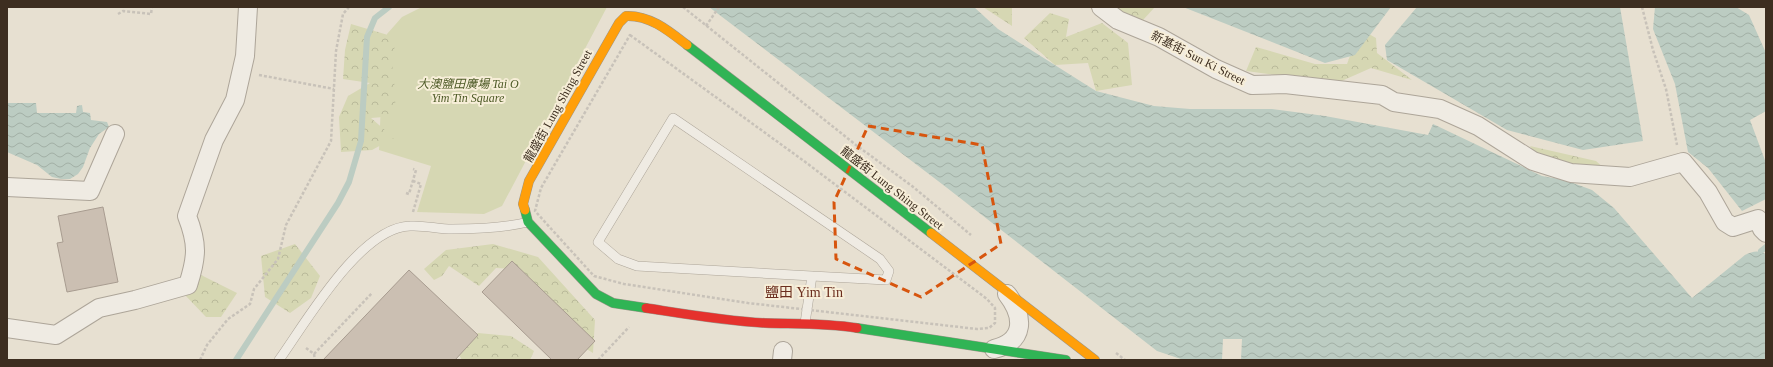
<svg xmlns="http://www.w3.org/2000/svg" width="1773" height="367" font-family="'Times New Roman','Noto Sans SC',serif">
<defs>
<pattern id="forest-crowns" width="20" height="18" patternUnits="userSpaceOnUse"><rect width="20" height="18" fill="#d6d7b3"/><path d="M2 6a3 3 0 1 1 6 0M12 15a3 3 0 1 1 6 0" fill="none" stroke="#b9b99a"/></pattern>
<pattern id="water-waves" width="16" height="10" patternUnits="userSpaceOnUse"><rect width="16" height="10" fill="#bcccc2"/><path d="M0 5q4-4 8 0t8 0" fill="none" stroke="#a2b0a6"/></pattern>
</defs>
<rect width="100%" height="100%" fill="#e7e0d1"/>
<path fill="#d6d7b3" d="M422 7H607L502 206 484 214 417 212 431 166 379 150 383 55 387 34 402 17Z"/>
<g fill="url(#forest-crowns)">
<path d="M983 7H1012V26Z"/>
<path d="M1106 7H1155L1143 20Z"/>
<path d="M1050 13 1069 19 1066 37 1102 23 1128 43 1132 85 1096 91 1088 63 1055 65 1024 38Z"/>
<path d="M351 24 398 38 391 58 394 77 396 116 371 118 394 138 372 150 341 152 339 117 348 96 370 83 343 79 345 50Z"/>
<path d="M1360 29 1376 38 1377 53 1412 80 1371 68 1337 83 1246 71 1256 47 1315 64H1347Z"/>
<path d="M1530 146 1596 161 1605 169 1576 165 1537 156Z"/>
<path d="M295 244 320 276 311 298 290 313 265 297 261 256Z"/>
<path d="M493 244 538 257 595 320 593 353 575 342 514 269 496 268 479 286 449 266 442 276 434 280 424 269 446 250Z"/>
<path d="M201 275 237 293 221 317H206L184 294Z"/>
<path d="M478 333 511 336 534 351 530 360H462L456 350Z"/>
</g>
<g fill="url(#water-waves)">
<path d="M709 7H974L998 29 1096 91 1154 106 1190 109H1272L1325 116 1428 135 1433 124 1542 176 1565 180 1592 190 1614 208 1692 298 1745 255C1753 251 1758 250 1766 254V360H1241L1242 339H1223L1222 360H1184L1157 351 942 184Z"/>
<path d="M1183 7H1391L1355 55 1325 63Z"/>
<path d="M1417 7H1620L1643 141 1583 150 1507 130 1387 60 1385 45Z"/>
<path d="M1655 7H1736L1749 15 1766 53V111L1750 120 1766 163V199L1742 211 1708 168 1688 152 1675 84 1653 29Z"/>
<path d="M7 103H36L37 113H76L77 106 82 105 83 112 90 113 91 120 107 122 109 127 99 134 90 148 83 167 78 174 70 179H61L52 177 37 165 7 152Z"/>
</g>
<g fill="none" stroke-linecap="round" stroke-linejoin="round">
<g stroke="#bcccc2" stroke-width="6">
<path d="M1761 251 1766 247"/>
<path d="M236 360 338 203 349 182 361 141 367 37 375 18 389 7"/>
</g>
</g>
<g fill="#cbbfb2" stroke="#a89c90">
<path d="M103 207 118 282 67 292 57 243 63 242 58 216Z"/>
<path d="M512 261 595 341 577 360H552L482 292Z"/>
<path d="M409 270 478 335 455 360H323Z"/>
</g>
<g fill="none" stroke-linecap="round" stroke-linejoin="round">
<defs>
<g id="lane">
<path d="M805 323 812 276 637 266 618 259 598 242 673 118 880 259 889 271 886 280 812 276"/>
<path d="M279 360C305 324 360 227 410 226 424 225 438 229 452 229 477 229 504 228 528 222"/>
</g>
<g id="street">
<path d="M1101 7 1118 20 1159 37 1216 69 1252 85 1285 84 1382 95 1394 102 1440 109 1478 126 1533 161 1571 173 1630 177 1683 162 1708 192 1725 222 1733 227 1758 219 1762 229 1766 233"/>
<path d="M7 187 90 191 115 134"/>
<path d="M7 328 56 335 99 308 135 300 188 285C197 257 198 244 187 216L214 140 235 100 245 56 248 7"/>
<path d="M994 349C1026 341 1024 316 1007 294"/>
<path d="M782 360 783 351"/>
</g>
<g id="fast">
<path d="M687 45 931 233"/>
<path d="M525 210 528 222 596 294 613 303 646 308"/>
<path d="M857 328 1066 360"/>
</g>
<g id="slow">
<path d="M525 210 523 204 529 181 619 23 626 16C650 15 669 31 687 45"/>
<path d="M931 233 1095 360"/>
</g>
<path id="jam" d="M646 308C685 314 725 321 765 323 796 324 826 323 857 328"/>
</defs>
<use href="#lane" stroke="#ada599" stroke-width="10"/>
<use href="#street" stroke="#ada599" stroke-width="20"/>
<use href="#fast" stroke="#9c958a" stroke-width="10"/>
<use href="#slow" stroke="#9c958a" stroke-width="10"/>
<use href="#jam" stroke="#9c958a" stroke-width="10"/>
<g stroke="#c8c2b9" stroke-width="2.5" stroke-dasharray="3 2" stroke-linecap="butt">
<path d="M683 7 856 145 912 186 971 235"/>
<path d="M1642 7 1653 50 1666 89 1677 145"/>
<path d="M118 14 123 11 151 14 152 7"/>
<path d="M706 26 719 7"/>
<path d="M630 35 804 161 987 299 995 308V323L989 328 977 329 748 303 624 284 594 276 535 211 541 188Z"/>
<path d="M259 75 334 89"/>
<path d="M406 193 409 194 416 170 413 169"/>
<path d="M413 212 421 184 413 181"/>
<path d="M306 348 314 354 315 360"/>
<path d="M1116 353 1125 360"/>
<path d="M314 354 372 293"/>
<path d="M200 360 207 345 228 319 250 304 254 289 278 259 286 225 331 141 336 51 343 14 349 7"/>
<path d="M598 360 629 327"/>
</g>
<use href="#lane" stroke="#efebe3" stroke-width="9"/>
<use href="#street" stroke="#efebe3" stroke-width="18"/>
<use href="#fast" stroke="#30b455" stroke-width="9"/>
<use href="#slow" stroke="#ff9f0a" stroke-width="9"/>
<use href="#jam" stroke="#e5322d" stroke-width="9"/>
</g>
<path fill="none" stroke="#d7550e" stroke-width="3" stroke-dasharray="8 5" stroke-linejoin="round" d="M868 126 982 145 1001 244 921 297 836 259 834 202Z"/>
<g text-anchor="middle" stroke-width="4" stroke-linejoin="round" paint-order="stroke">
<g font-size="12" fill="#3d2e20" stroke="#f7eed8">
<text transform="translate(1198 58) rotate(27)" y="4">新基街 Sun Ki Street</text>
<text transform="translate(558 106) rotate(-61)" y="4">龍盛街 Lung Shing Street</text>
<text transform="translate(892 188) rotate(38)" y="4">龍盛街 Lung Shing Street</text>
</g>
<g font-size="12" font-style="italic" fill="#4d5a26" stroke="#f7eed8">
<text x="468" y="88">大澳鹽田廣場 Tai O<tspan x="468" dy="14">Yim Tin Square</tspan></text>
</g>
<g font-size="14" fill="#6b2e1e" stroke="#f7eed8">
<text x="804" y="297">鹽田 Yim Tin</text>
</g>
</g>
<rect width="1773" height="367" fill="none" stroke="#3d2e20" stroke-width="16"/>
</svg>
